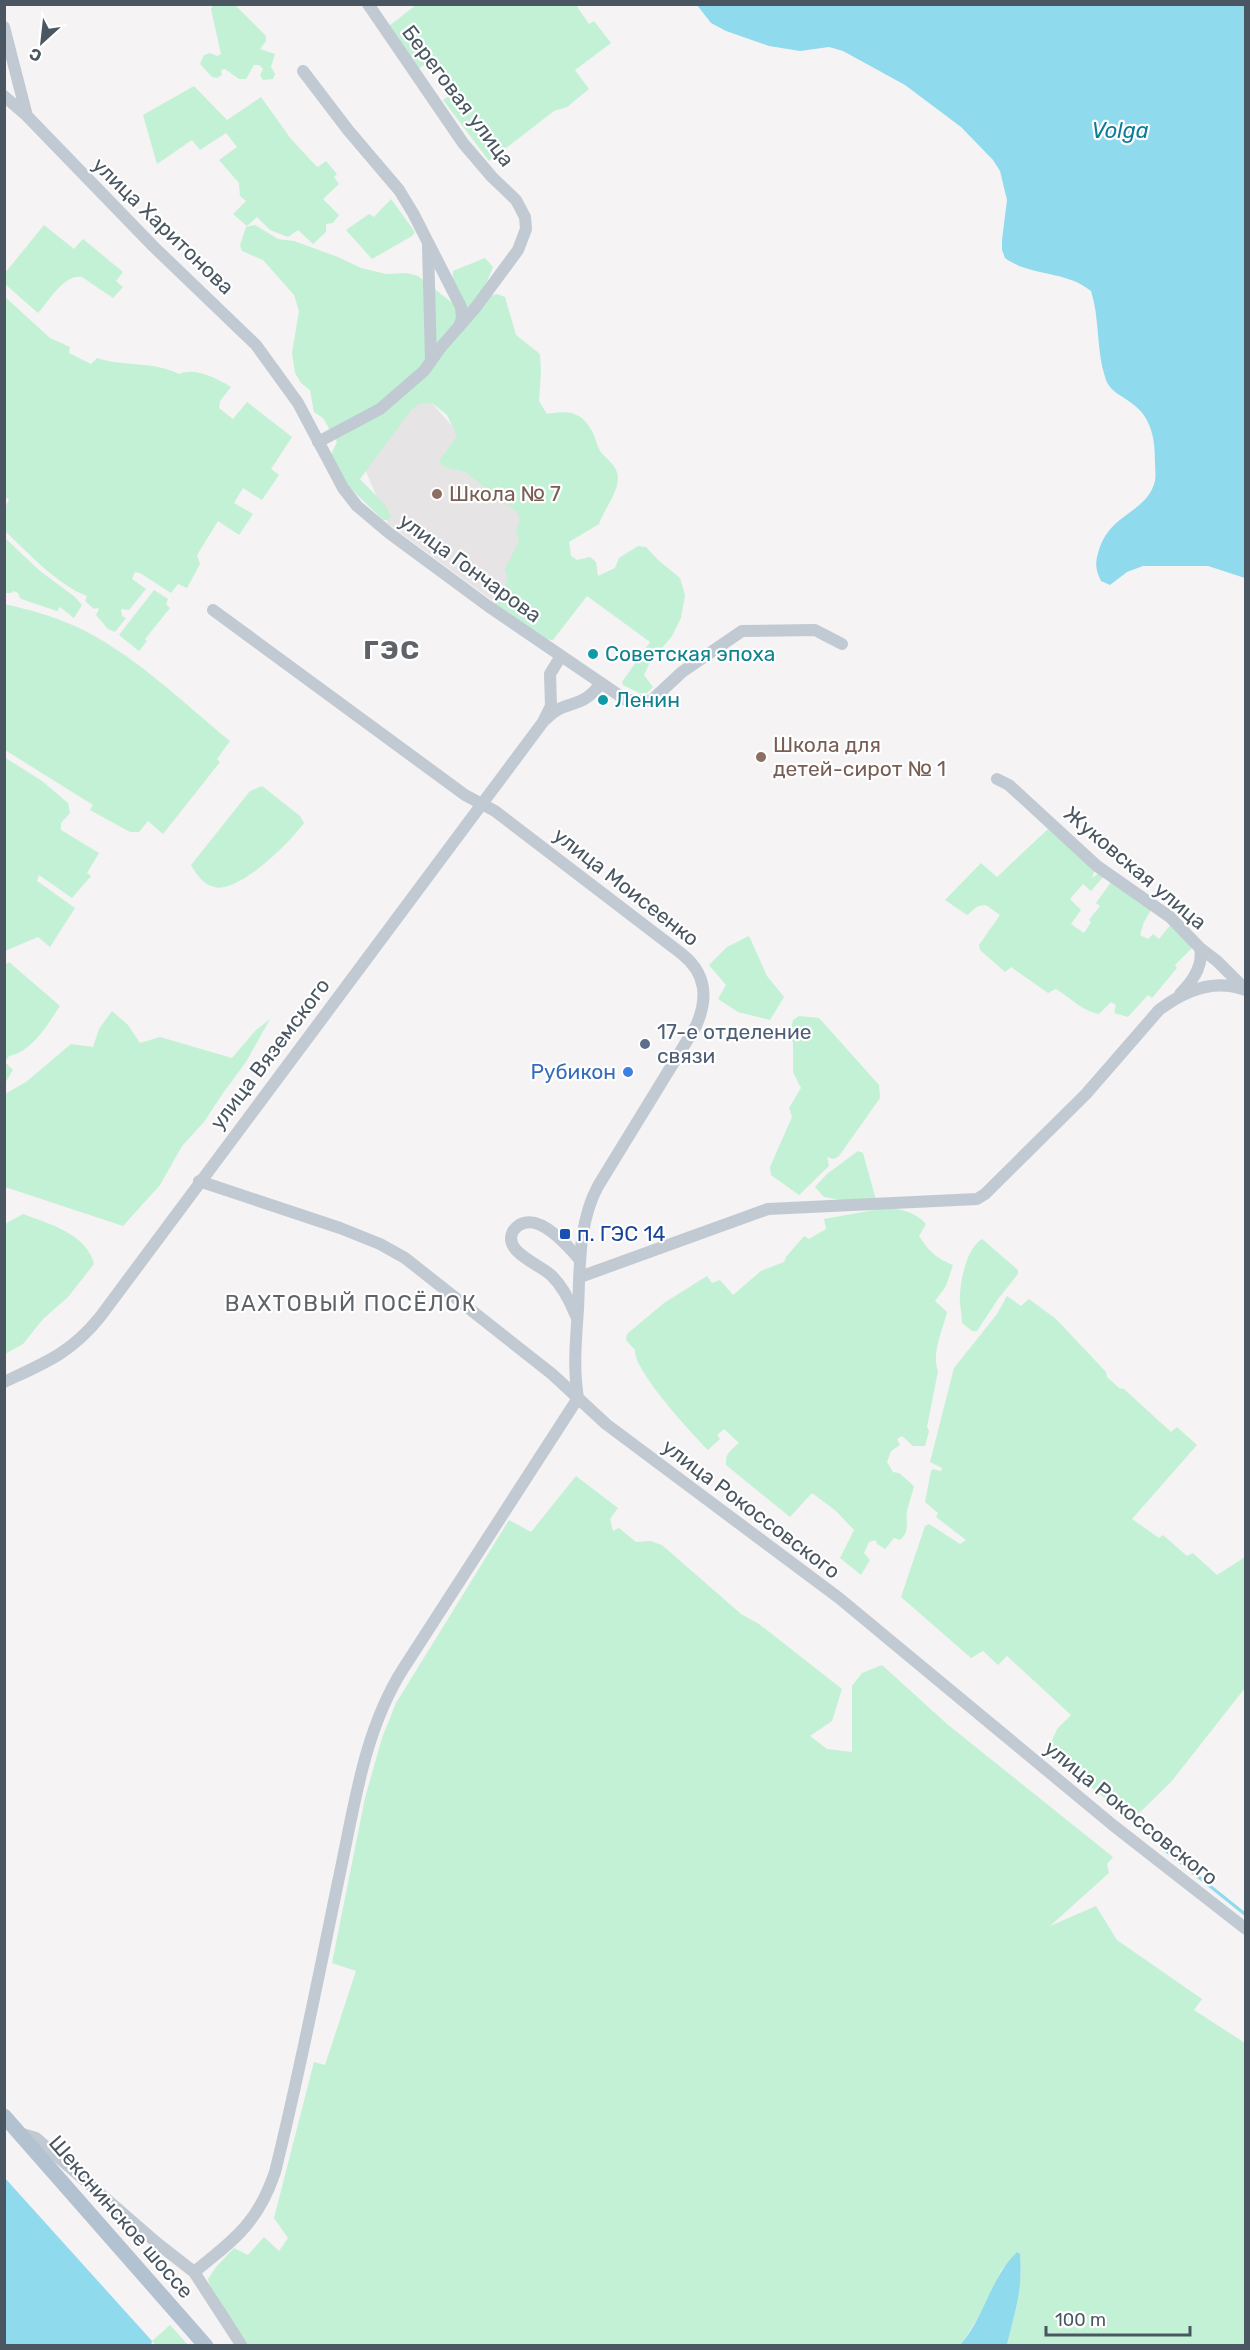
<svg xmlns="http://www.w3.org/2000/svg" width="1250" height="2350" font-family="Rubik,sans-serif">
<rect width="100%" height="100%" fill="#f5f3f3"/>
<path fill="#e6e4e5" d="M422 392 461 436 554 536 501 607 388 524 363 464Z"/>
<g fill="#c3f1d5">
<path d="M213 5H235L266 36V41L260 49 275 54 271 67 275 74 273 79 263 80 260 75 263 69 259 65H254L246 79H239L225 69 221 70 222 75 217 78 212 77 200 64 204 55 210 53 217 56 221 54 211 9Z"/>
<path d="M416 5H576L589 24 594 21 611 43 575 70 589 89 567 107 554 111 489 161 443 100 454 92 431 61 419 68 389 26Z"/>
<path d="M194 86 227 120 261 97 291 139 316 166 318 167 326 161 337 174 334 177 339 184 323 199 339 215 333 223 326 224V232L313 244 298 230 288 237 270 230 257 217 247 226 233 214 246 201 240 196 239 183 219 160 237 147 226 133 200 150 192 140 157 164 143 115Z"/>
<path d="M391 199 415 232 412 236 372 259 346 230 369 214 374 217Z"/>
<path d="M44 225 74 249 83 239 123 272 116 281 123 287 113 298 82 277C64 274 49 301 38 313L5 284V273Z"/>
<path d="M255 225 278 239 294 241 338 257 361 268 386 274 407 273 418 276 455 305 452 288 453 271 485 258 493 267 486 284 487 297 497 294 505 297 516 335 540 354 541 372 539 401 547 414C570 410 582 412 593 433 596 439 597 446 600 451 606 459 617 465 618 477 618 494 604 509 599 524L569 542 571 556 577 560 590 557 596 562 598 576 615 568 619 558 638 546 646 547 658 560 680 578 685 595 681 618 672 636 649 664 644 675 653 687 647 693H639L623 685 622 682 650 642 587 596 553 640 545 639 495 606V598L508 582 505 569 519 541 516 530 520 520 517 512 465 472 444 467 439 461 457 436 447 415 432 403 419 404 411 410 360 479 385 505 391 516 388 520H383L346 484 331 454 337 442 323 418 314 412 310 390 301 383 295 373 292 353 299 311 294 295 263 260 242 251 240 245 246 227Z"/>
<path d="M4 296 50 338 70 347 69 353 91 364 97 358C124 367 153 361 179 374 195 367 216 378 231 387L220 401 219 408 233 419 247 402 292 437 271 469 279 475 262 500 243 488 234 503 253 514 239 535 218 521 197 555 200 564 187 588 178 584 171 593 140 573 135 572 132 579 146 589 129 610 121 609 122 616 126 618 115 632 108 629 96 615 99 609 97 608 94 609 85 601 87 596C59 586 27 552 5 531V508L9 499 4 497Z"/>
<path d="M5 538 40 571 75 597 82 605 74 618 60 607 57 611 24 600 20 598 18 593 13 591 11 593H5Z"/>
<path d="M154 590 168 599 166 604 170 608 145 639 147 641 139 651 119 635Z"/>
<path d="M4 604C28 609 52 616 75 626 133 653 181 701 230 741L217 759 220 762 163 834 148 821 139 832H130L90 810 93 805 5 750Z"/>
<path d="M4 757 42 781 68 803 70 813 61 823V830L99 853 87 873 91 876 72 898 39 875 37 881 75 908 50 947 38 937 5 951Z"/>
<path d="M262 786 300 816 304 823C290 842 239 894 214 887 203 884 197 875 191 865L250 791Z"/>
<path d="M1048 829 1095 870 1092 878 1099 873 1104 876 1091 891 1083 884 1070 899 1081 910 1071 924 1084 933 1091 922 1089 920 1100 906 1096 903 1111 882 1151 910 1144 922 1140 935 1148 939 1153 934 1159 939 1172 923 1194 946 1175 965 1177 968 1152 998 1148 995 1128 1017 1114 1013 1116 1005 1111 1002 1099 1014C1082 1011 1071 998 1056 989L1048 993 1011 967 1005 972 980 950 979 945 1000 915 986 905 978 906 967 915 945 900 981 863 997 877Z"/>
<path d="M749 936 767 976 784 997 770 1020 738 1012 718 999 726 985 709 965 727 947Z"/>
<path d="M9 962 60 1006C47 1025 33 1051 9 1056L5 1062 13 1070 5 1083 4 966Z"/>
<path d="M112 1011 128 1025 140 1043 160 1037 232 1058 255 1031 270 1019 246 1062 223 1093 204 1122 182 1146 160 1185 123 1226 5 1187V1094L26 1082 71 1044 93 1047 99 1029Z"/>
<path d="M799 1016 819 1018 879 1085 880 1098 839 1156 834 1159 827 1157 829 1166 799 1195 771 1175 770 1167 792 1117 789 1108 801 1088 793 1072V1043L790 1033 793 1020Z"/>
<path d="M858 1151 863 1153 876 1200 852 1202 824 1197 815 1187 827 1174Z"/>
<path d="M885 1208C901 1209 914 1211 926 1224L919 1236C929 1251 936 1258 953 1265L946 1286 935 1301 947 1312C943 1329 931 1354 938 1371L927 1427 929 1431 925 1446H913L902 1436 897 1439 900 1445 891 1451 887 1462 893 1472 899 1473 914 1486C912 1494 909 1503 907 1511 905 1523 911 1530 900 1540L894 1538 885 1549 877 1544 876 1540 869 1542 864 1553 870 1560 861 1575 840 1558 854 1530 836 1511 812 1493 790 1517 726 1465C725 1453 731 1450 739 1443L724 1429 717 1435 720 1439 708 1450C693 1435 633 1370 635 1350L626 1340 627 1334 664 1303 707 1276 712 1283 720 1280 733 1295 761 1271 784 1262 786 1257 804 1236 809 1239 826 1229 824 1219Z"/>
<path d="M23 1214C49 1224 87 1234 94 1264L68 1297 43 1319 23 1344 5 1354V1224Z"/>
<path d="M982 1239 1018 1270V1274L998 1299 977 1331H972L962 1323C962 1313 959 1303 960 1294 961 1278 967 1248 982 1239Z"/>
<path d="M1007 1296 1021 1306 1029 1299 1056 1319 1106 1372 1107 1377 1119 1388 1124 1389 1171 1432 1177 1427 1197 1445 1132 1519 1159 1538 1163 1535 1187 1556 1193 1553 1217 1575 1245 1557V1688L1171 1782 1132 1820 1047 1752 1057 1729 1071 1715 1007 1656 998 1665 983 1651 971 1658 901 1597 925 1526 929 1524 960 1544 966 1540 936 1517 938 1513 925 1502 931 1471 933 1469 941 1471 942 1468 930 1462 954 1368 997 1314Z"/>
<path d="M576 1476 618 1508 610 1519 613 1531 619 1528 636 1542 650 1541 662 1545 741 1614 759 1624 842 1689 832 1721 810 1736 827 1749 852 1752V1686L862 1673 882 1665 947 1724 1113 1857 1107 1864 1109 1873 1050 1926 1096 1906 1117 1940 1202 1999 1194 2010 1245 2043V2345H1007C1015 2310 1023 2292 1020 2254L1001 2270 983 2310 960 2346 249 2345 211 2291 208 2279 216 2267 234 2248 248 2255 264 2237 279 2251 288 2238 274 2218 314 2062 325 2065 356 1971 332 1963 365 1798 382 1738 396 1703 509 1520 531 1532Z"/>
<path d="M170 2325 188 2345H155L152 2341Z"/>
</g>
<g fill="#90daee">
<path d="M697 5H1245V578L1208 566H1143L1127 572 1110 585 1101 581C1095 569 1095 562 1099 550 1110 513 1147 513 1155 481 1156 475 1155 469 1155 462 1155 440 1152 419 1134 405 1122 395 1109 392 1105 377 1096 349 1100 319 1091 291 1066 270 1031 277 1005 258L1002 250V240L1007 200 1000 171 993 160 961 127 905 85 843 51 829 47 800 51 769 46 726 31 711 23Z"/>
<path d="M4 2177 152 2341 151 2345H5Z"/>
<path d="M1017 2252 1020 2254C1023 2292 1015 2310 1007 2345H960C985 2317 990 2278 1017 2252Z"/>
</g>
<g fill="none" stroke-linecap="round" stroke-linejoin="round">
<path stroke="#90daee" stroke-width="3" d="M1160 1846 1246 1915"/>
<g stroke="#c1cad2" stroke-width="12">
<path d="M4 27 27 116 154 247 256 345 298 403 343 488 357 506 389 533 488 606 626 700 651 701 682 672 742 631 815 630 842 644"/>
<path d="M303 71 348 130 399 190 413 213 461 307 462 318 459 327"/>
<path d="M4 96 26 115"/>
<path d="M428 246 431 360"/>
<path d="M318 442 380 409 424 371 441 347 476 307 518 250 526 229 525 217 516 200 492 177 463 143 368 4"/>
<path d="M213 610 465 795 495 811 682 954C707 974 708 999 696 1026L598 1186C578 1223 580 1268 578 1309 576 1339 573 1368 578 1398"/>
<path d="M546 719C566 698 581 711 601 683"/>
<path d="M997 779 1009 785 1097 866 1170 917 1200 948 1217 961 1245 989"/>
<path d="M1180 994C1192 982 1204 966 1200 948"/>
<path d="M199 1181 340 1228 380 1244 405 1258 552 1374 606 1424 839 1598 1114 1826 1246 1929"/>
<path d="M580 1277 768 1209 977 1199 985 1194 1086 1094 1159 1010C1184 991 1214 978 1245 990"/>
<path d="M576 1316C570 1301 563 1287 552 1276 540 1264 502 1252 513 1231 516 1227 519 1224 524 1223 543 1217 569 1247 580 1260"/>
<path d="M4 1382C45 1363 71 1353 100 1317L543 722 551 706 550 674 561 656"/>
<path d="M19 2133 36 2138 157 2243 194 2272 242 2346"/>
<path d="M194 2272C234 2240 258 2223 275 2172 299 2076 318 1979 338 1882 354 1809 363 1732 403 1669L578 1398"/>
</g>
<path stroke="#b3c2d1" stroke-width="15" d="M4 2116 206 2346"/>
</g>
<g fill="#8d6e63" stroke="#fff" stroke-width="2">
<circle cx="437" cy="494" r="6"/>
<circle cx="761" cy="757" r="6"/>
</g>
<g fill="#0f9aa8" stroke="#fff" stroke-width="2">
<circle cx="593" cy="654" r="6"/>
<circle cx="603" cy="700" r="6"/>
</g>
<circle fill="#5c6f8a" stroke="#fff" stroke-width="2" cx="645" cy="1044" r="6"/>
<circle fill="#3f7fe0" stroke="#fff" stroke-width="2" cx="628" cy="1072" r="6"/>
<rect fill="#1a4fb4" stroke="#fff" stroke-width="2" x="559" y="1228" width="12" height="12" rx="3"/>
<g text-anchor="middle" stroke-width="4.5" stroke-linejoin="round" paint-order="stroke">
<g font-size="21" fill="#4a5661" stroke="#fff">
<text transform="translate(458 96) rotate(53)" y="7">Береговая улица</text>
<text transform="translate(163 226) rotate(44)" y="7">улица Харитонова</text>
<text transform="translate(470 568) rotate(36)" y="7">улица Гончарова</text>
<text transform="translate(1135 868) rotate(40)" y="7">Жуковская улица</text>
<text transform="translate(626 887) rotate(38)" y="7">улица Моисеенко</text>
<text transform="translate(270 1054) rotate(-53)" y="7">улица Вяземского</text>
<text transform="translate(751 1509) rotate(37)" y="7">улица Рокоссовского</text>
<text transform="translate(1131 1813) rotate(39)" y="7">улица Рокоссовского</text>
<text transform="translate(121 2217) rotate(49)" y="7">Шекснинское шоссе</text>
</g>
<g font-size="21" fill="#785e54" stroke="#fff" text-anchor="start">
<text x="449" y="501">Школа № 7</text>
<text x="773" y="752">Школа для<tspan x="773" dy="24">детей-сирот № 1</tspan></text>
</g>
<g font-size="21" fill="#0d838f" stroke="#fff" text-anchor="start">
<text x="605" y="661">Советская эпоха</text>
<text x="615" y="707">Ленин</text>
</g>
<g font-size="21" fill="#4e5e75" stroke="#fff" text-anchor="start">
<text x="657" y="1039">17-е отделение<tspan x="657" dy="24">связи</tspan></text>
</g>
<g font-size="21" fill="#366cbe" stroke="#fff" text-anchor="end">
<text x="616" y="1079">Рубикон</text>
</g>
<g font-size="21" fill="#164399" stroke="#fff" text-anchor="start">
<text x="577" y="1241">п. ГЭС 14</text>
</g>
<g font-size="22" font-style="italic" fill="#0c7c9b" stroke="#fff">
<text x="1120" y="138">Volga</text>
</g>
<g font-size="22" letter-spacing="1.5" fill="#5f6368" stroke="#fff">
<text x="351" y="1311">ВАХТОВЫЙ ПОСЁЛОК</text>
</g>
<g font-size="27" font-weight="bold" letter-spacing="1.5" fill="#5f6368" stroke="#fff">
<text x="392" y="659">ГЭС</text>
</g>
</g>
<rect width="1250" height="2350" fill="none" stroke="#4a5661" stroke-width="12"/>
<g transform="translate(42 42) rotate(207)" stroke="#ffffff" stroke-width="4.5" paint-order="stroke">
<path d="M0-4.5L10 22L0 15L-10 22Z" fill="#4a5661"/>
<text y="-9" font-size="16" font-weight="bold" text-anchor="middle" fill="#4a5661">С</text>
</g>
<path d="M1046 2326v9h144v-9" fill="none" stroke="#4a5661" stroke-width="3"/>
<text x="1055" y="2326" font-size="18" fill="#4a5661" stroke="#ffffff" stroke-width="4.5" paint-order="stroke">100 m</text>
</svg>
